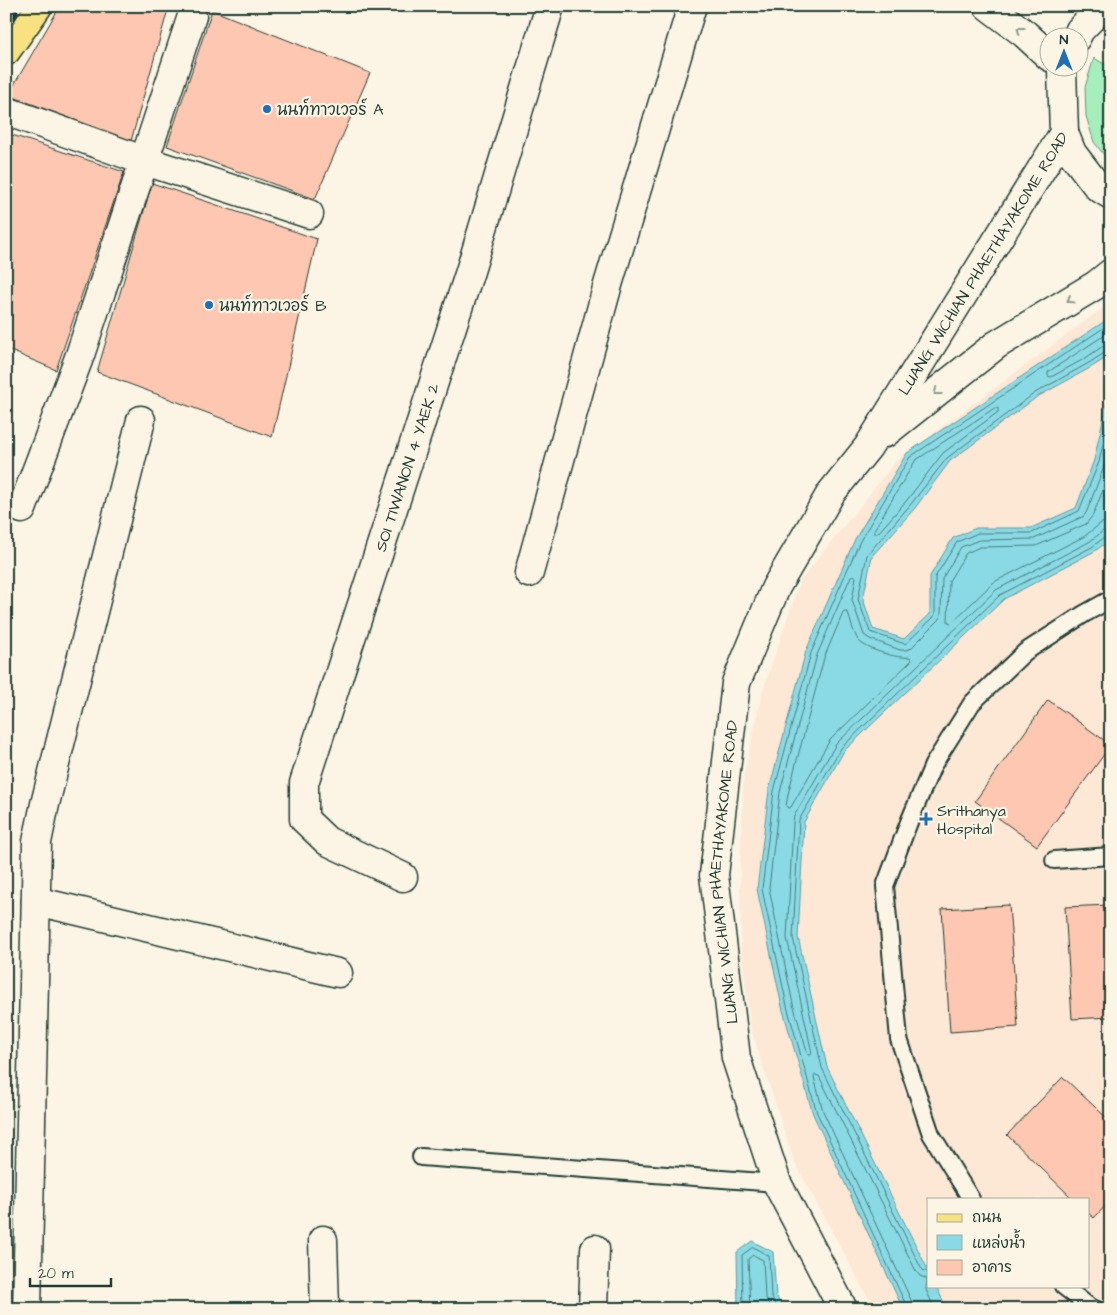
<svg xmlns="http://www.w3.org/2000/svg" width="1117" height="1315" font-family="'Architects Daughter','Playpen Sans Thai',sans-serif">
<rect width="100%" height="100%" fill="#fcf5e5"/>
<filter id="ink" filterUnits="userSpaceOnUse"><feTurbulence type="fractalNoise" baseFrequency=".02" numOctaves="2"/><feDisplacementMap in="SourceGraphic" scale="10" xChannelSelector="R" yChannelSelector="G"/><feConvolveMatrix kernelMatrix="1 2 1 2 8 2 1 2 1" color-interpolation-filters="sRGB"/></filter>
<g filter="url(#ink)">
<path fill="#fde7d5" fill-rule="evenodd" d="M1111 302V1309H874L794 1161 751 1029 741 950 740 863 744 775 763 690 800 581 896 461ZM928 1199H1088V1286H928Z"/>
<path fill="#a6eebc" stroke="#629678" d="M1094 58 1111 68V164L1094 142 1086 116 1085 87Z"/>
<g fill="#8adae5" stroke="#5f9b9e">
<path d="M1111 317V355L1090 368 1037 397 950 461 915 508 872 556 863 599 873 629 904 639 930 614V576L953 538 976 528H1031L1076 508 1094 460 1107 401 1111 400V539L1095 551 1004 599 844 751 804 822 798 937 827 1067 928 1270V1286H936L947 1309H903L813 1114 782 1007 757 889 769 790 806 651 855 539 907 453Z"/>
<path d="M752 1241 773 1252 776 1295 783 1309H738L737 1252Z"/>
</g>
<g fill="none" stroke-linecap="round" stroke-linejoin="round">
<g stroke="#4a7c7b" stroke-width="1">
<path d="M1111 331 1048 372V376L1051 377 1084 359 1103 346 1111 345"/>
<path d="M1111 351 1106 352 1087 364 1035 393 947 458 911 504 867 555 858 599 870 632 905 644 933 618 935 614V577L957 542 978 533H1032L1079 511 1099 462 1111 408"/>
<path d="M995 408H998V412L943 453 907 500 878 533H874V530L915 461Z"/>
<path d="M1111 438 1105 464 1087 511 1084 516 1034 539 979 540 961 547 942 579 941 614 940 619 910 649 905 650H900L870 639 864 635 852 600 856 577 854 575 851 576 817 655 780 792 769 888 793 1004 808 1055H811L812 1053 787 938 793 822 794 816 836 744 996 590 1089 542 1103 531 1111 529"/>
<path d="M1111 470 1093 515 1086 524 1036 546 980 547 966 553 949 581 948 622 951 623 994 582 1085 536 1101 523 1111 522"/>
<path d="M846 612 848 613C851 622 853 632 858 640 866 650 899 659 910 657L912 660 830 740 791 807 788 808 786 806 788 794 824 658 843 613Z"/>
<path d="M928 1271H924L921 1268 822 1068 793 938 799 820 841 748 1000 595 1092 547 1106 536 1111 535"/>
<path d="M743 1309 742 1255 753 1247 769 1256 771 1296 778 1309"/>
<path d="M750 1309 748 1259 753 1255 763 1260 765 1296 771 1309"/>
<path d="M907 1309 906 1305 817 1113 787 1006 762 889 774 791 811 653 860 541 910 457 1111 323"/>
<path d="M913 1309 912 1302 823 1111 814 1077 815 1075 819 1076 916 1271 920 1276 927 1279 926 1290 935 1309"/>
</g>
</g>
<g fill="#fec7b1" stroke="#1f3d34">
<path d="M60 6H169L131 141 8 95Z"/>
<path d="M212 10 370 73 315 199 167 146Z"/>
<path d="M6 133 124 172 56 370 6 349Z"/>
<path d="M152 183 317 239 272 437 97 372Z"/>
<path d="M1048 700 1111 745 1037 846 975 801Z"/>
<path d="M1109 895H1111V1017L1072 1019 1065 907 1109 905Z"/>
<path d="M1009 905 1018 1027 950 1032 942 909Z"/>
<path d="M1063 1077 1111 1122V1200L1094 1218 1088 1213V1199H1073L1007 1135Z"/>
</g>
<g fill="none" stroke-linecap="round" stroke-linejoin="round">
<defs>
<g id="lane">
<path d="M1054 860 1111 856"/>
<path d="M421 1157 777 1183"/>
<path d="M971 1199 931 1134 899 1039 885 886 909 822 933 765 972 703 1025 652 1084 614 1111 599"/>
<path d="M1063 1286 1091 1308 1095 1309"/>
</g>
<g id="street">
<path d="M988 6 1025 34 1050 57"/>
<path d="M1076 38 1080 30 1103 6"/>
<path d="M6 111 145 161 309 214"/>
<path d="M1064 133 1072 153 1098 187 1111 195"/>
<path d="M885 433 996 345 1096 285 1111 273"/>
<path d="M22 509 80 355 192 16"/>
<path d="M529 573 607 288 692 6"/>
<path id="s1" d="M403 877 327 841 304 819V783L471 268 550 6"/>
<path d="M36 901 338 973"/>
<path d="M323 1240 325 1309"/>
<path d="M27 1309 37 842 45 804 141 420"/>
<path d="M593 1309 595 1249"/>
<path id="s2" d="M843 1309 777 1183 736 1058 714 875 736 683 776 587 831 493 868 447 1064 133 1062 70 1063 68"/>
</g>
<path id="primary" d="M6 51 38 6"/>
</defs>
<use href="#lane" stroke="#1f3d34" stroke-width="20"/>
<use href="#street" stroke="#1f3d34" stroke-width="31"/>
<use href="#primary" stroke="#1f3d34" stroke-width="31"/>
<use href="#lane" stroke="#fcf5e5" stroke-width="16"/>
<use href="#street" stroke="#fcf5e5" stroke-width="28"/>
<use href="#primary" stroke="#f8e181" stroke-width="28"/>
<defs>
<path id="rail" d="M6 30 21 6"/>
</defs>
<use href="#rail" stroke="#1f3d34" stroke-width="5.5"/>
<use href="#rail" stroke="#fcf5e5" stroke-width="4" stroke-dasharray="11" stroke-linecap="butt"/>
</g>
<defs><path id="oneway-chevron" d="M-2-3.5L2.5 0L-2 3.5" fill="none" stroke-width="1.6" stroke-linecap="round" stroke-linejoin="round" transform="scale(1.25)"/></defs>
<g stroke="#8e998c">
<use href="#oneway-chevron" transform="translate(1020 30) rotate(-143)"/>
<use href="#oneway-chevron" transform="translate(1070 300) rotate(149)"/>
<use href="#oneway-chevron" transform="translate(937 392) rotate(142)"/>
</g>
</g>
<g fill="#1f6fb2" stroke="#fcf5e5" stroke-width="2">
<circle cx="267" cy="109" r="5"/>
<circle cx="209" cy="305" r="5"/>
<path d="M923.5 811.5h5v5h5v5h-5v5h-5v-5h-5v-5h5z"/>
</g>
<g text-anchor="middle" stroke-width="4.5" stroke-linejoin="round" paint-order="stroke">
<g font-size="16" fill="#1f3d34" stroke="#fcf5e5" text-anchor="start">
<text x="277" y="115">นนท์ทาวเวอร์ A</text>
<text x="219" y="311">นนท์ทาวเวอร์ B</text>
<text x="937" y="816">Srithanya<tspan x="937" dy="18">Hospital</tspan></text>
</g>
<g font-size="16" fill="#1f3d34" stroke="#fcf5e5">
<text dy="6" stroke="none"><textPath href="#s2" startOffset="1140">LUANG WICHIAN PHAETHAYAKOME ROAD</textPath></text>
<text dy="6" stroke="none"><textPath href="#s1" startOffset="484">SOI TIWANON 4 YAEK 2</textPath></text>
<text dy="6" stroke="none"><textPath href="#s2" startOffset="461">LUANG WICHIAN PHAETHAYAKOME ROAD</textPath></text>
</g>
</g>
<rect width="1117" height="1315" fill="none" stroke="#fcf5e5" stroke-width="25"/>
<rect x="12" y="12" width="1092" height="1290" fill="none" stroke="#1f3d34" stroke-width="2" filter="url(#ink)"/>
<rect x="927" y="1198" width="162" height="90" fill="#fcf5e5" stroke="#a4ab9e"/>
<rect x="937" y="1214" width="25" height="8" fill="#f8e181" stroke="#a4ab9e"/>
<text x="972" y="1222" font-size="15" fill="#1f3d34">ถนน</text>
<rect x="937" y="1235" width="25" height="15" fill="#8adae5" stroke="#a4ab9e"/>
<text x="972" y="1248" font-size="15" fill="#1f3d34">แหล่งน้ำ</text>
<rect x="937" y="1260" width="25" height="15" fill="#fec7b1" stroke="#a4ab9e"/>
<text x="972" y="1272" font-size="15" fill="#1f3d34">อาคาร</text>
<g transform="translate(1064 52)"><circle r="24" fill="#fcf5e5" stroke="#a4ab9e"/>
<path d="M0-4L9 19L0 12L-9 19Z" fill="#1f6fb2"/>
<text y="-8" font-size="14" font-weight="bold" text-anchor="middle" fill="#1f3d34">N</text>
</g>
<path d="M30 1278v8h81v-8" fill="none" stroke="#1f3d34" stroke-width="2.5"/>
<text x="38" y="1278" font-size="15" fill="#1f3d34" stroke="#fcf5e5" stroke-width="4" paint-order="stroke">20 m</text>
</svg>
